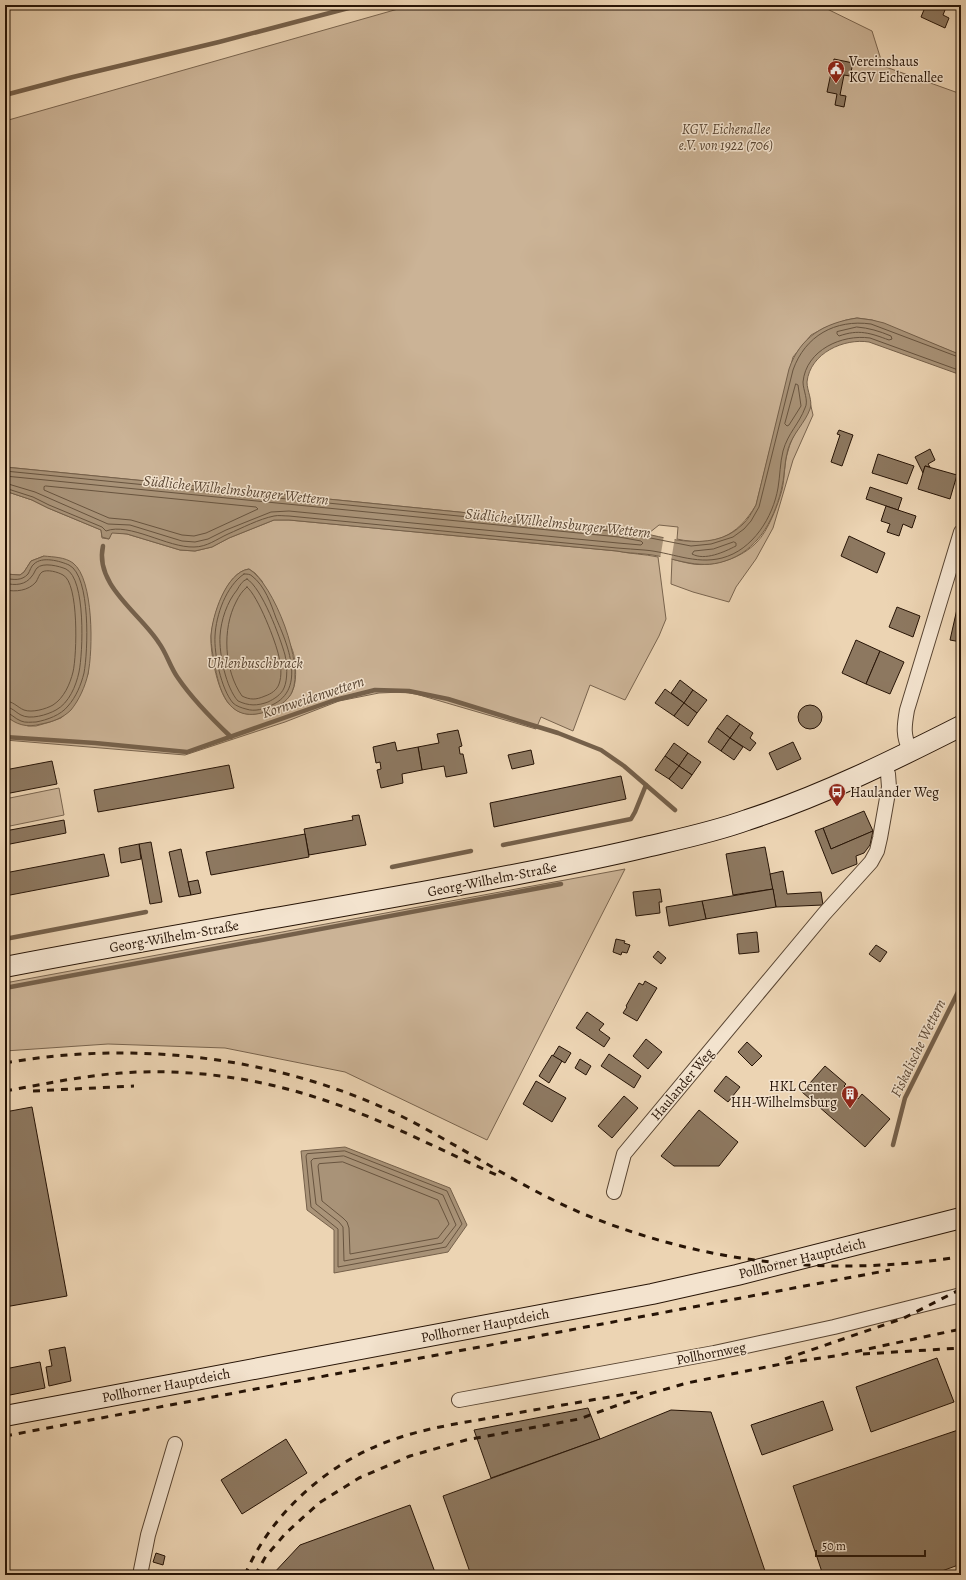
<svg xmlns="http://www.w3.org/2000/svg" width="966" height="1580" font-family="Alegreya,serif">
<rect width="100%" height="100%" fill="#ecd4b3"/>
<filter id="stains"><feTurbulence type="fractalNoise" baseFrequency=".005" numOctaves="4"/><feColorMatrix values="0 0 0 0 .2 0 0 0 0 .09 0 0 0 0 .02 0 0 0 .5 -.17"/></filter>
<radialGradient id="worn" r=".72"><stop offset=".6" stop-color="#630" stop-opacity="0"/><stop offset="1" stop-color="#630" stop-opacity=".3"/></radialGradient>
<g fill="#cbb396" stroke="#79644e" fill-rule="evenodd">
<path d="M405 5H819L872 31 883 66 961 94V355L872 320 857 318 846 320 824 328 811 335 793 357 756 505C737 537 714 547 677 539L678 527 659 525 649 533 620 528 5 467V121L405 7Z"/>
<path d="M810 402 813 415 793 460 773 528 756 559 736 587 729 602 693 592 671 584 672 559C679 561 686 563 693 564 714 567 742 558 757 542 768 531 778 505 782 490 785 477 784 463 788 451 792 435 802 423 810 408Z"/>
<path d="M5 491 32 500 48 508 101 530 102 538 109 539 112 532 127 534 180 550 195 551 212 547 229 538 274 520H289L617 551C631 554 644 554 658 557L666 619 659 636 625 700 590 685 573 731 541 717 536 729 416 694 402 692 379 693 339 701 285 722 185 755 5 740V715L9 718 28 726H36L50 722 61 718 70 710 88 674 90 619 44 556 31 561 24 572 20 575 5 574ZM249 569 255 573 262 581C270 599 277 616 285 634 288 641 293 649 294 656 296 667 297 682 292 692 289 699 283 702 277 706 263 714 246 719 232 707 218 696 210 653 211 636 212 625 215 614 219 604 224 590 234 571 249 569Z"/>
<path d="M59 788 64 815 5 827V799Z"/>
<path d="M625 869 487 1140 345 1072 225 1048 108 1044 5 1051V983Z"/>
</g>
<g fill="#a99378" stroke="#75604a">
<path d="M857 318 872 320 884 323 961 355V375L869 342C844 338 810 353 807 382 807 391 813 401 810 409 805 423 793 433 788 449 784 462 785 477 781 491 773 522 757 551 725 561 697 571 671 556 644 554 635 553 626 553 617 551L289 520H274L229 538 212 547 195 551 180 550 127 534 112 533 109 539 102 537 101 530 48 508 32 500 5 491V467L620 528C658 535 710 556 742 525 748 520 752 512 756 505L789 369C800 337 824 323 857 318Z"/>
<path d="M44 556C53 557 65 557 73 563 94 579 93 651 88 674 85 687 79 700 71 710 63 718 52 722 41 724 27 728 16 725 5 715V574L20 575 24 572 31 561Z"/>
<path d="M249 569C274 584 305 665 292 692 289 699 281 705 275 708 235 727 221 701 215 666 213 656 211 646 211 636 212 616 226 572 249 569Z"/>
<path d="M345 1147 450 1188 467 1225 448 1252 334 1273V1230L307 1210 301 1151Z"/>
</g>
<path fill="#ecd4b3" d="M664 535 675 537 671 561 660 559Z"/>
<g fill="none" stroke-linecap="round" stroke-linejoin="round">
<g stroke="#68543f" stroke-width="1">
<path d="M857 327C869 328 879 331 891 336L892 339 889 340C870 333 859 329 839 336L837 334V332Z"/>
<path d="M796 384 798 385 801 406 789 425 787 426 785 424Z"/>
<path d="M5 471 620 532 691 546 711 544 733 537 744 529 751 521 759 507 793 370C805 336 835 319 871 324L961 358"/>
<path d="M5 476 619 537 641 541 643 543 641 545 618 543 289 511 271 512 226 530 208 539 195 542 182 541 130 525 108 524 35 492 5 483"/>
<path d="M46 486 256 507 258 509 206 533 194 536 182 535 131 520 109 518 44 490V487Z"/>
<path d="M5 488 33 497 49 505 102 527 106 531C129 522 168 548 194 547 207 547 217 539 228 534 242 528 259 519 274 516 278 515 284 516 289 516L617 548C626 549 635 549 644 550 671 552 695 565 722 558 753 550 773 517 778 488 780 476 780 463 783 451 788 433 799 424 805 408 809 401 803 390 803 382 806 350 842 334 870 338L961 371"/>
<path d="M734 542 736 543V546C724 552 705 561 692 554L694 551 713 549Z"/>
<path d="M244 574C247 574 250 574 252 576 265 586 271 604 276 618 287 643 307 689 272 705 264 709 255 712 246 709 242 708 236 706 233 703 221 689 214 654 215 636 216 615 226 586 244 574Z"/>
<path d="M5 578C13 580 22 581 28 574 30 571 31 566 34 564 42 556 60 561 69 565 91 576 88 652 84 673 81 685 76 697 68 706 61 715 47 720 36 722 32 722 25 723 21 721 15 719 11 713 5 712"/>
<path d="M247 579C262 588 280 637 285 655 287 664 288 679 284 688 281 695 274 699 268 702 257 706 249 706 238 701 226 688 219 654 220 636 221 620 227 602 237 590 240 585 242 581 247 579Z"/>
<path d="M5 583C15 586 26 585 32 576 34 574 35 570 37 568 43 562 59 566 66 569 86 579 83 653 79 672 76 686 69 703 56 710 47 715 30 720 21 715 15 712 12 707 5 707"/>
<path d="M247 587C258 596 276 642 279 657 281 665 282 676 279 684 277 690 271 694 265 696 256 700 250 700 242 696 224 670 222 629 236 602 239 596 242 591 247 587Z"/>
<path d="M5 590C16 592 28 591 36 582 38 579 39 574 42 572 47 569 58 572 63 575 79 583 77 655 73 672 70 684 64 698 53 705 46 709 32 713 24 710 17 707 13 701 5 701"/>
<path d="M345 1151 447 1191 462 1224 446 1247 338 1267V1229L311 1207 306 1156 307 1154Z"/>
<path d="M344 1156 443 1195 456 1225 442 1243 344 1261 343 1227 339 1222 316 1204 311 1161 313 1159Z"/>
<path d="M343 1162 438 1200 449 1224 438 1238 350 1254 349 1228 347 1222 343 1218 322 1201 318 1166 319 1164Z"/>
</g>
<g stroke="#75604a" stroke-width="4.5">
<path d="M5 95 73 77 219 42 360 5"/>
<path d="M103 546C94 585 141 614 159 643 167 654 170 667 178 678 193 700 212 719 231 737"/>
<path d="M5 737 95 743 187 752 335 700 375 690 409 691 448 699 558 733 601 750 624 766 675 810"/>
<path d="M503 845 631 819 635 812 646 785"/>
<path d="M392 867 471 851"/>
<path d="M5 939 146 912"/>
<path d="M5 988 561 884"/>
<path d="M893 1145 905 1098 961 986"/>
</g>
</g>
<g fill="#8d7860" stroke="#271406">
<path d="M926 5H947L943 15 949 18 945 28 921 17Z"/>
<path d="M834 59 853 63 850 76 844 75 840 95 846 96 844 107 835 105 837 94 827 92Z"/>
<path d="M839 430 853 435 842 466 831 462 840 435 837 434Z"/>
<path d="M930 449 935 460 928 464 930 467 925 466 923 473 915 457Z"/>
<path d="M878 454 914 466 907 484 872 473Z"/>
<path d="M925 466 957 475 950 499 918 489Z"/>
<path d="M870 487 902 498 898 510 866 499Z"/>
<path d="M886 506 916 516 912 528 903 524 899 536 887 532 890 524 881 521Z"/>
<path d="M849 536 885 553 877 573 841 556Z"/>
<path d="M897 607 920 616 913 637 889 627Z"/>
<path d="M957 609 961 610V642L950 640Z"/>
<path d="M856 640 880 651 866 684 842 673Z"/>
<path d="M880 651 904 662 890 694 866 684Z"/>
<path d="M680 680 693 690 684 703 671 693Z"/>
<path d="M665 689 684 703 674 716 655 703Z"/>
<path d="M693 690 707 700 697 713 684 703Z"/>
<path d="M684 703 697 713 688 726 674 716Z"/>
<circle cx="810" cy="717" r="12"/>
<path d="M727 715 740 724 730 738 717 728Z"/>
<path d="M740 724 753 733 750 738 756 743 750 751 730 738Z"/>
<path d="M717 728 730 738 721 751 708 742Z"/>
<path d="M458 730 462 746 459 747 460 754H463L467 773 446 777 444 766 422 770 418 747 439 743 437 734Z"/>
<path d="M730 738 743 747 734 760 721 751Z"/>
<path d="M395 742 397 751 418 747 422 770 402 774 403 783 381 788 377 770 381 769 380 762 376 763 373 747Z"/>
<path d="M793 742 801 759 777 770 769 753Z"/>
<path d="M674 743 688 753 679 766 665 756Z"/>
<path d="M531 750 534 764 512 769 508 755Z"/>
<path d="M688 753 701 762 692 775 679 766Z"/>
<path d="M665 756 679 766 669 779 655 770Z"/>
<path d="M52 761 57 784 5 794V770Z"/>
<path d="M229 765 234 788 98 812 94 790Z"/>
<path d="M679 766 692 775 682 789 669 779Z"/>
<path d="M621 776 626 799 494 827 490 803Z"/>
<path d="M864 811 873 831 831 849 823 828Z"/>
<path d="M359 815 366 845 309 855 304 829 353 820 352 816Z"/>
<path d="M64 820 66 833 5 845V831Z"/>
<path d="M823 828 831 849 873 831 870 845 864 853 856 856 857 864 832 874 815 831Z"/>
<path d="M305 834 309 857 211 875 206 852Z"/>
<path d="M151 842 162 902 150 904 139 844Z"/>
<path d="M139 844 141 859 121 863 119 848Z"/>
<path d="M765 847 773 889 733 895 726 854Z"/>
<path d="M181 849 191 895 179 897 169 852Z"/>
<path d="M104 854 109 876 5 896V873Z"/>
<path d="M783 871 787 894 821 892 823 905 776 907 770 874Z"/>
<path d="M198 880 201 893 191 895 188 882Z"/>
<path d="M660 889 662 902H659L660 913 636 916 633 892Z"/>
<path d="M773 889 776 907 706 919 702 901Z"/>
<path d="M702 901 706 919 669 926 666 907Z"/>
<path d="M757 932 759 952 739 954 737 934Z"/>
<path d="M616 939 625 941 624 943 630 945 627 953 622 952 621 955 613 952Z"/>
<path d="M876 945 887 952 880 962 869 954Z"/>
<path d="M658 951 666 958 661 964 653 957Z"/>
<path d="M645 981 657 988 637 1021 623 1013 627 1007 626 1006 639 983 643 985Z"/>
<path d="M587 1012 604 1024 599 1030 610 1038 604 1047 576 1028Z"/>
<path d="M646 1039 662 1052 648 1069 633 1056Z"/>
<path d="M747 1042 762 1056 752 1066 738 1052Z"/>
<path d="M559 1046 571 1053 565 1063 553 1056Z"/>
<path d="M609 1054 641 1076 634 1088 601 1066Z"/>
<path d="M552 1055 562 1061 549 1083 539 1076Z"/>
<path d="M580 1059 591 1066 586 1075 575 1068Z"/>
<path d="M825 1066 846 1084 844 1086 858 1099 862 1094 890 1119 865 1147 802 1092Z"/>
<path d="M726 1076 740 1087 728 1102 714 1091Z"/>
<path d="M536 1081 566 1098 552 1122 523 1104Z"/>
<path d="M624 1096 638 1108 612 1138 598 1126Z"/>
<path d="M32 1107 67 1296 5 1307V1112Z"/>
<path d="M699 1110 738 1142 719 1166H674L661 1156Z"/>
<path d="M65 1347 71 1381 49 1386 46 1367 52 1366 49 1350Z"/>
<path d="M937 1358 954 1402 871 1432 856 1387Z"/>
<path d="M40 1362 45 1388 5 1396V1369Z"/>
<path d="M823 1401 833 1430 762 1455 751 1425Z"/>
<path d="M588 1408 600 1439 491 1478 474 1430Z"/>
<path d="M671 1410 711 1412 765 1571 753 1575H471L443 1496 600 1439Z"/>
<path d="M961 1429V1564L931 1575H823L793 1486Z"/>
<path d="M286 1439 307 1473 242 1514 221 1480Z"/>
<path d="M410 1505 436 1575H272L300 1545Z"/>
<path d="M156 1553 165 1556 163 1565 153 1562Z"/>
</g>
<g fill="none" stroke-linecap="round" stroke-linejoin="round">
<defs>
<g id="street">
<path d="M910 751C903 735 904 727 907 710L961 532"/>
<path d="M614 1192 624 1154 824 914 871 862 877 851 880 838 889 787 888 774 883 764"/>
<path d="M459 1400 714 1353 834 1327 961 1295"/>
<path d="M140 1575 148 1535 175 1444"/>
</g>
<g id="secondary">
<path d="M5 967C160 937 315 912 471 883 529 872 588 861 646 847 680 839 714 832 747 820 821 796 892 761 961 726"/>
<path d="M5 1416 652 1294 737 1275 961 1218"/>
</g>
</defs>
<use href="#street" stroke="#584431" stroke-width="16"/>
<use href="#secondary" stroke="#271406" stroke-width="22"/>
<use href="#street" stroke="#f3e3ce" stroke-width="14"/>
<use href="#secondary" stroke="#f3e3ce" stroke-width="20"/>
<g stroke="#271406" stroke-width="3" stroke-dasharray="7 7" stroke-linecap="butt">
<path d="M5 1063C139 1039 286 1058 407 1119 471 1152 529 1193 596 1219 712 1264 830 1276 952 1258"/>
<path d="M5 1091C44 1084 82 1076 121 1073 188 1068 258 1078 321 1099 382 1119 440 1150 499 1176"/>
<path d="M33 1091 134 1086"/>
<path d="M863 1354 961 1348"/>
<path d="M785 1359 904 1318 961 1289"/>
<path d="M5 1436 890 1270"/>
<path d="M245 1575C272 1510 335 1457 401 1437 435 1426 470 1422 505 1415 551 1407 598 1399 644 1391"/>
<path d="M255 1575 266 1556 286 1533 319 1503 359 1478 410 1456 466 1440 579 1419 649 1394 687 1383 786 1363 835 1356 961 1329"/>
</g>
</g>
<defs>
<symbol id="civic-pin" viewBox="-11 -11 22 30"><path d="M0 17L-7.5 6A9.5 9.5 0 1 1 7.5 6Z" fill="#8f2418" stroke="#f3e3ce"/><path d="M-.6-6.5H3V-4.5H.6V-3L4-1V1h2V6H-6V1h2V-1L-.6-3ZM-1.2 2.5V6h2.4V2.5Z" fill="#fff"/></symbol>
<symbol id="bus-pin" viewBox="-11 -11 22 30"><path d="M0 17L-7.5 6A9.5 9.5 0 1 1 7.5 6Z" fill="#8f2418" stroke="#f3e3ce"/><path d="M-5-6H5V4H4V6H2V4H-2V6H-4V4H-5ZM-3.5-4V0h7V-4ZM-3.5 1.2v1.5H-2V1.2ZM2 1.2v1.5H3.5V1.2Z" fill="#fff"/></symbol>
<symbol id="building-pin" viewBox="-11 -11 22 30"><path d="M0 17L-7.5 6A9.5 9.5 0 1 1 7.5 6Z" fill="#8f2418" stroke="#f3e3ce"/><path d="M-4-6H4V6H1V3H-1V6H-4ZM-2.5-4.3h1.7v1.8h-1.7ZM.8-4.3h1.7v1.8H.8ZM-2.5-1h1.7V.8h-1.7ZM.8-1h1.7V.8H.8Z" fill="#fff"/></symbol>
</defs>
<g fill-rule="evenodd">
<use href="#civic-pin" x="826" y="59" width="20" height="27"/>
<use href="#bus-pin" x="827" y="782" width="20" height="27"/>
<use href="#building-pin" x="840" y="1084" width="20" height="27"/>
</g>
<g text-anchor="middle" stroke-width="3" stroke-linejoin="round" paint-order="stroke">
<g font-size="14" fill="#271406" stroke="#f3e3ce" text-anchor="start">
<text x="849" y="66">Vereinshaus<tspan x="849" dy="16">KGV Eichenallee</tspan></text>
<text x="850" y="797">Haulander Weg</text>
<text x="837" y="1091" text-anchor="end">HKL Center<tspan x="837" dy="16">HH-Wilhelmsburg</tspan></text>
</g>
<g font-size="14" font-style="italic" fill="#584431" stroke="#f3e3ce">
<text x="726" y="134">KGV. Eichenallee<tspan x="726" dy="16">e.V. von 1922 (706)</tspan></text>
</g>
<g font-size="14" fill="#271406" stroke="#f3e3ce">
<text transform="translate(492 879) rotate(-11)" y="5">Georg-Wilhelm-Straße</text>
<text transform="translate(174 936) rotate(-10)" y="5">Georg-Wilhelm-Straße</text>
<text transform="translate(682 1084) rotate(-50)" y="5">Haulander Weg</text>
<text transform="translate(802 1258) rotate(-14)" y="5">Pollhorner Hauptdeich</text>
<text transform="translate(485 1325) rotate(-11)" y="5">Pollhorner Hauptdeich</text>
<text transform="translate(711 1353) rotate(-11)" y="5">Pollhornweg</text>
<text transform="translate(166 1385) rotate(-11)" y="5">Pollhorner Hauptdeich</text>
</g>
<g font-size="15" font-style="italic" fill="#5b4734" stroke="#f3e3ce">
<text transform="translate(236 490) rotate(6)" y="5">Südliche Wilhelmsburger Wettern</text>
<text transform="translate(558 523) rotate(6)" y="5">Südliche Wilhelmsburger Wettern</text>
<text x="255" y="668">Uhlenbuschbrack</text>
<text transform="translate(313 697) rotate(-18)" y="5">Kornweidenwettern</text>
<text transform="translate(918 1048) rotate(-64)" y="5">Fiskalische Wettern</text>
</g>
</g>
<rect width="966" height="1580" fill="none" stroke="#ecd4b3" stroke-width="20"/>
<rect x="6" y="6" width="954" height="1568" fill="none" stroke="#271406" stroke-width="2"/>
<rect x="10" y="10" width="946" height="1560" fill="none" stroke="#271406"/>
<path d="M816 1550v6h109v-6" fill="none" stroke="#271406" stroke-width="2"/>
<text x="822" y="1550" font-size="12" fill="#271406" stroke="#f3e3ce" stroke-width="3" paint-order="stroke">50 m</text>
<rect width="100%" height="100%" filter="url(#stains)"/>
<rect width="100%" height="100%" fill="url(#worn)"/>
</svg>
